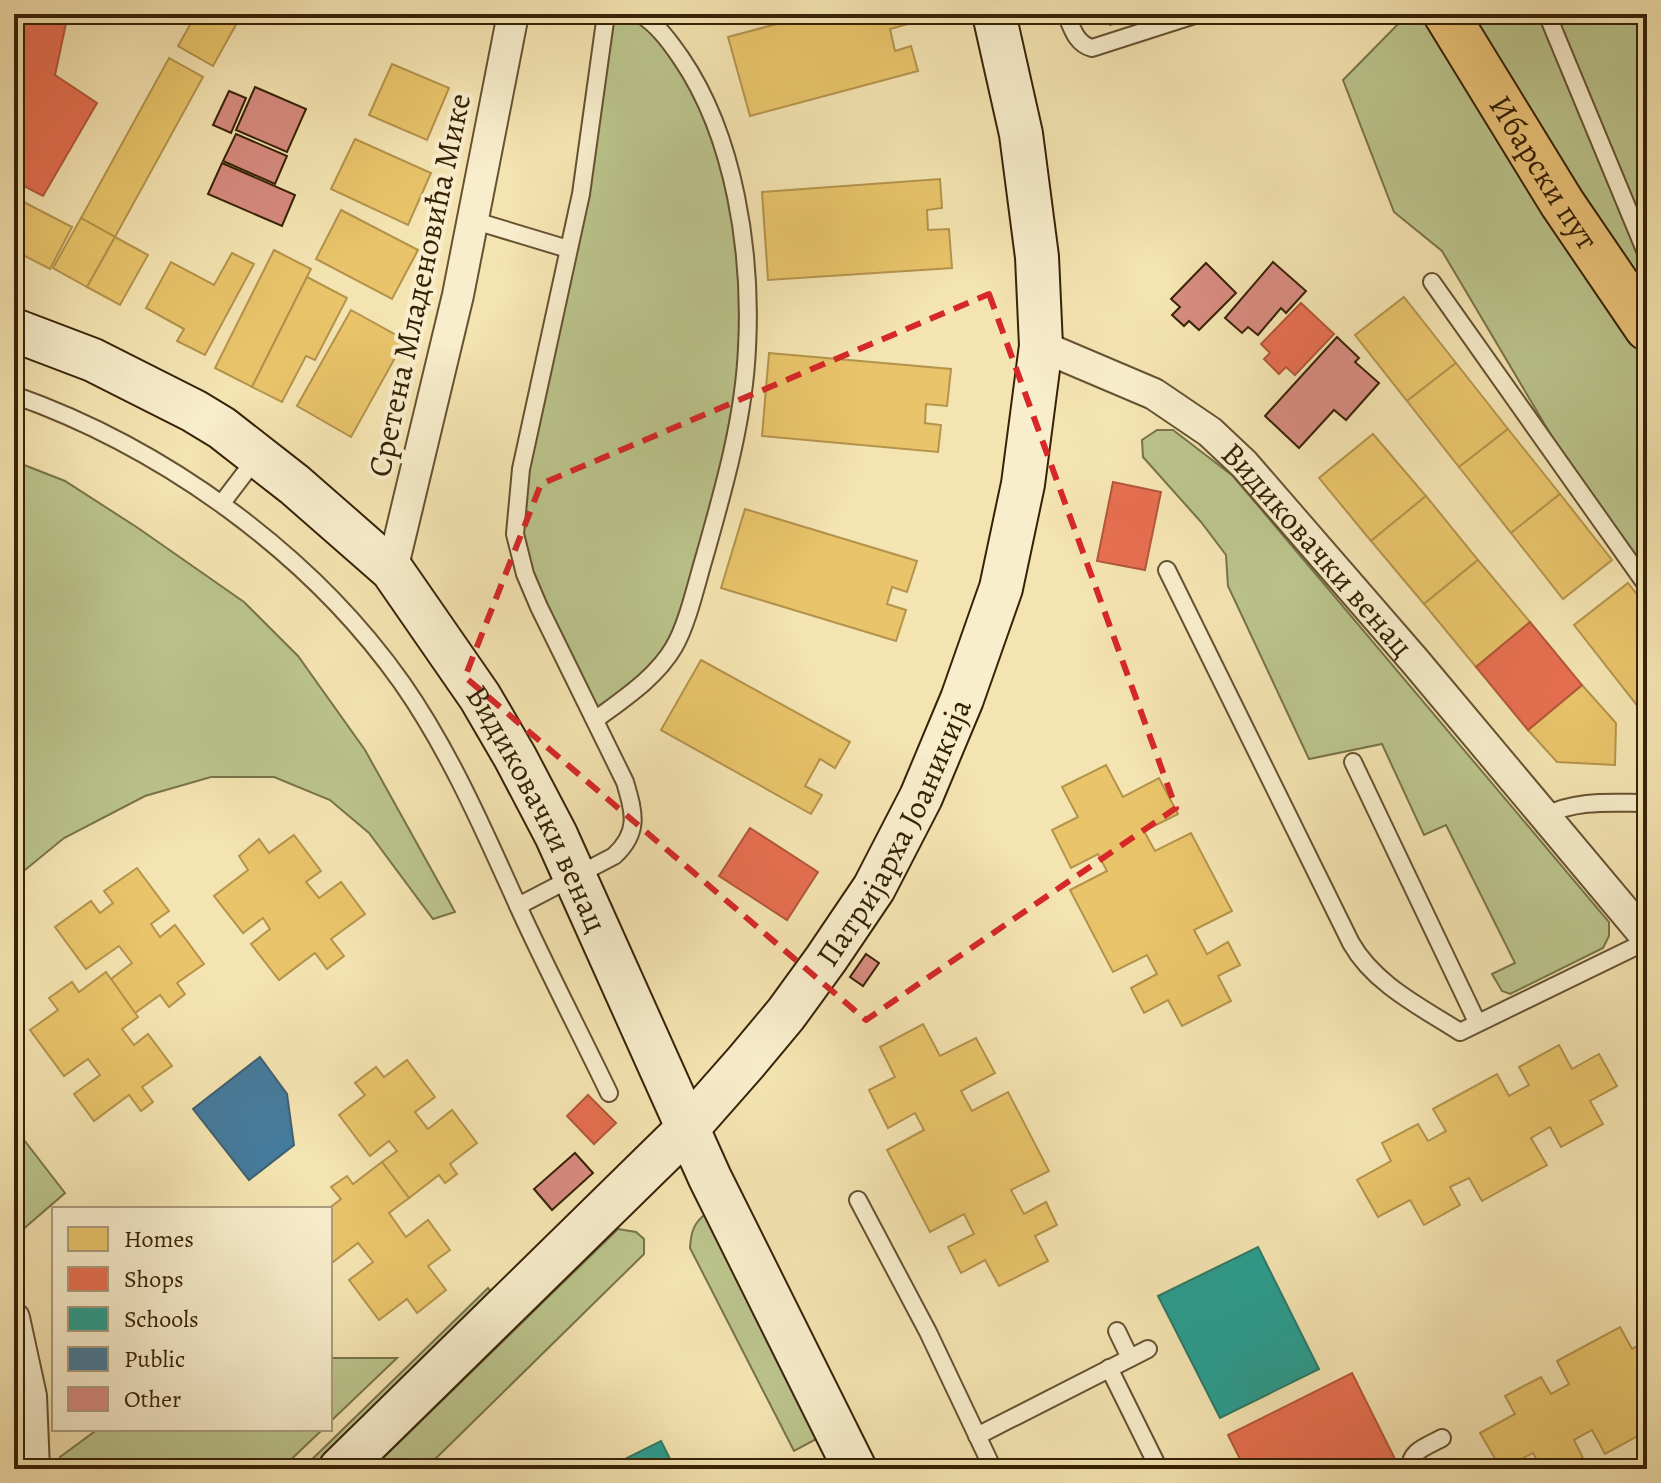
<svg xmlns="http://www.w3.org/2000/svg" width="1661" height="1483" font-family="Alegreya,serif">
<rect width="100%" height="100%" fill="#f4e4b1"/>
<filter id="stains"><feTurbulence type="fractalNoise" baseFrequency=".0025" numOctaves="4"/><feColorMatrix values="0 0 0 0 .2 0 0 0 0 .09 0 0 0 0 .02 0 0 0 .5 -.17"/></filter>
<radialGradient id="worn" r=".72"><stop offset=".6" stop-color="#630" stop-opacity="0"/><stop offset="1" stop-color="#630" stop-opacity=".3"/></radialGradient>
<g fill="#bbc48c" stroke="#797349" stroke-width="2">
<path d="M606 14H640L647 18 724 144 745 271 738 421 675 647 595 720 515 534 581 194Z"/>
<path d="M1408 14H1647V586L1612 538 1442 251 1394 212 1343 80Z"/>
<path d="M1157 430H1173L1233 476 1609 922V936L1603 948 1510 994 1502 991 1492 974 1515 963 1446 825 1424 835 1382 744 1309 759 1228 586 1226 555 1201 522 1143 457 1142 440Z"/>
<path d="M14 461 65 481 138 528 244 602 298 656 365 750 455 912 433 919 369 833 330 800 274 777H211L145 796 64 838 14 879Z"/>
<path d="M14 1127 65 1193 14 1237Z"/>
<path d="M708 1212 822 1436 794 1451 690 1248C691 1231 694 1222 708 1212Z"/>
<path d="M618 1229 636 1232 644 1239V1254L425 1469H372Z"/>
<path d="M488 1288 493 1294 482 1312 319 1469H302Z"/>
<path d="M330 1358H397L330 1422Z"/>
<path d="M98 1429H323L281 1469H58L60 1457Z"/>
</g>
<g fill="#e9c46a" stroke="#b4934c" stroke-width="2">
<path d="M196 14H242L213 66 178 46Z"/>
<path d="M814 14H913L915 22 890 29 895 51 911 46 918 71 750 116 728 37Z"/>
<path d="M169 58 203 77 115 237 81 218Z"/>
<path d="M392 64 449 88 427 140 369 115Z"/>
<path d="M355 139 431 173 408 225 331 189Z"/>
<path d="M940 179 942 208 927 210 928 230 949 229 952 268 768 280 762 192Z"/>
<path d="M14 197 72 227 50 269 19 253 14 263Z"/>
<path d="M341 210 418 250 392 299 316 259Z"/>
<path d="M81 218 115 237 87 287 53 268Z"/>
<path d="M115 237 148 255 120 305 87 287Z"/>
<path d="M274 250 311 269 252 387 215 368Z"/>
<path d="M232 253 254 264 205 355 177 341 184 329 146 308 171 262 214 285Z"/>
<path d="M307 277 347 298 315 360 306 356 282 402 252 387Z"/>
<path d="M1404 297 1456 363 1407 401 1355 335Z"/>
<path d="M351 310 405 340 351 437 297 406Z"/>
<path d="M769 353 951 369 947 406 926 404 925 423 941 425 938 452 762 436Z"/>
<path d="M1456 363 1508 429 1459 467 1407 401Z"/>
<path d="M1508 429 1560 494 1511 533 1459 467Z"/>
<path d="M1373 434 1426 496 1371 541 1319 478Z"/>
<path d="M1560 494 1612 560 1563 599 1511 533Z"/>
<path d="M1426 496 1478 560 1424 604 1371 541Z"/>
<path d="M745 509 917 561 907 592 892 587 887 604 906 610 896 641 721 588Z"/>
<path d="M1478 560 1530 622 1476 667 1424 604Z"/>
<path d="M1628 583 1647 607V695L1636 704 1574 625Z"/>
<path d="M701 660 850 742 835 768 820 759 805 786 822 795 811 814 661 730Z"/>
<path d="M1582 685 1616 723 1615 765 1557 762 1528 730Z"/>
<path d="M1647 695V718L1636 704Z"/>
<path d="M1106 765 1123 797 1159 778 1178 814 1144 831 1155 851 1191 833 1232 911 1194 930 1207 954 1228 942 1240 965 1218 976 1231 1001 1182 1026 1168 1000 1144 1013 1131 988 1157 974 1147 955 1113 972 1070 890 1107 871 1098 854 1071 868 1052 830 1078 817 1062 787Z"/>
<path d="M294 835 321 871 306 882 319 898 341 882 365 914 331 939 344 956 327 969 315 953 279 980 251 944 270 929 263 918 243 933 214 896 248 870 239 856 259 839 269 853Z"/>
<path d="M137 868 169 911 151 924 160 937 175 925 204 964 177 983 185 994 169 1007 160 995 135 1013 111 979 132 963 119 946 86 969 55 927 91 901 100 913 113 903 104 891Z"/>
<path d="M106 972 138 1017 122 1029 134 1045 148 1034 172 1066 142 1087 153 1102 141 1111 129 1095 94 1121 74 1094 100 1075 88 1059 64 1076 30 1030 58 1010 49 998 72 982 79 992Z"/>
<path d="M923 1024 940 1056 976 1038 995 1073 961 1091 972 1111 1008 1092 1049 1171 1011 1190 1024 1214 1046 1202 1057 1225 1035 1236 1048 1261 999 1286 985 1260 961 1273 948 1247 974 1234 964 1214 930 1232 887 1150 924 1130 915 1113 888 1128 869 1090 895 1077 880 1047Z"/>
<path d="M1559 1045 1572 1069 1599 1054 1617 1086 1590 1101 1603 1124 1561 1147 1550 1127 1531 1138 1547 1165 1482 1201 1469 1178 1450 1187 1460 1205 1424 1225 1410 1200 1378 1217 1357 1180 1391 1161 1382 1143 1418 1124 1428 1141 1446 1131 1433 1109 1497 1074 1509 1096 1529 1085 1519 1067Z"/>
<path d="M407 1060 435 1097 415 1112 428 1129 452 1110 477 1143 450 1164 457 1174 445 1183 439 1175 409 1198 382 1162 397 1151 389 1141 370 1156 339 1115 365 1095 355 1083 376 1067 384 1077Z"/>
<path d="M382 1162 409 1198 389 1213 406 1237 428 1220 450 1250 428 1266 446 1290 417 1313 407 1299 379 1320 349 1280 373 1262 358 1243 333 1262 330 1257 328 1209 341 1199 331 1187 347 1176 353 1184Z"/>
<path d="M1620 1327 1632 1349 1647 1341V1431L1605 1454 1592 1430 1574 1440 1583 1458 1564 1469H1542L1533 1453 1501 1469 1480 1433 1515 1414 1505 1396 1541 1377 1551 1394 1569 1384 1557 1361Z"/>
</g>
<g fill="#e76f51" stroke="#b2583a" stroke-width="2">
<path d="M14 14H68L55 75 97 103 43 196 14 181Z"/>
<path d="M1106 14H1143L1110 25Z"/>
<path d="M1301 303 1334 334 1295 375 1286 367 1279 374 1264 359 1270 353 1261 344Z"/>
<path d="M1113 482 1161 492 1145 570 1097 561Z"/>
<path d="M1530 622 1582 685 1528 730 1476 667Z"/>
<path d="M750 828 818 872 787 920 719 876Z"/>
<path d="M588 1095 616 1123 594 1144 567 1116Z"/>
<path d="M1352 1373 1400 1469H1234L1233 1465 1241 1461 1228 1435Z"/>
</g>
<g fill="#2a9d8f" stroke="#2e7866" stroke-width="2">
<path d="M1258 1247 1319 1369 1220 1418 1158 1296Z"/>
<path d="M661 1441 675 1469H605Z"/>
</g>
<path fill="#457b9d" stroke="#416070" stroke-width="2" d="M260 1057 287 1094 294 1145 249 1180 193 1109Z"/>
<g fill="#d78b80" stroke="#372206" stroke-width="2">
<path d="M255 87 306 109 287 152 236 130Z"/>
<path d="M229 91 246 98 231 133 213 125Z"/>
<path d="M236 134 287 156 275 184 223 161Z"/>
<path d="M222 163 295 195 282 226 208 194Z"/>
<path d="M1273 262 1306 291 1286 313 1281 308 1258 335 1248 327 1242 333 1225 318Z"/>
<path d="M1206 263 1236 293 1199 330 1189 321 1184 326 1172 315 1180 307 1171 299Z"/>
<path d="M1337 337 1359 358 1355 362 1379 383 1346 420 1334 410 1299 448 1265 416Z"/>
<path d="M866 954 879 963 863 986 850 977Z"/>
<path d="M575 1153 593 1173 552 1210 534 1189Z"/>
</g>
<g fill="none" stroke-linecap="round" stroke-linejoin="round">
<defs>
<g id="lane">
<path d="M1066 14C1072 28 1076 44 1092 48L1198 14"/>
<path d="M1547 14 1647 255"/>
<path d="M472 220 568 249"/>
<path d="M1432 282 1647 586"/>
<path d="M14 395C164 448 310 553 402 683 453 756 487 838 524 919 551 977 581 1035 609 1093"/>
<path d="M222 503 257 457"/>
<path d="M1167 570 1351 943C1374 984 1421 1007 1460 1032L1647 941"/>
<path d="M595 720C623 699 656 678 674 647 688 623 697 581 705 555 724 488 744 418 747 348 752 253 735 137 681 58 670 42 657 24 640 14"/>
<path d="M1353 762 1477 1022"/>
<path d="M1545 816C1576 799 1613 803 1647 803"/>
<path d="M518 906 614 856C640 832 634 813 625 782L539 607 525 574 515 534 521 469 581 194 606 14"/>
<path d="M858 1200 928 1332 993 1469"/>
<path d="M1117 1331 1130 1358"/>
<path d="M1109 1368 1159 1469"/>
<path d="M977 1436 1148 1349"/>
<path d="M1411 1469C1408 1451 1428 1446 1442 1438"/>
</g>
<g id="street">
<path id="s1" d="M1041 346 1154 394 1210 432 1244 464 1414 660 1647 938"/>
<path d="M392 570 458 295 513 14"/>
<path d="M14 1318 31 1396 34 1469"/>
</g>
<g id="secondary">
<path id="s2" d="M14 330 93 360 194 411 222 428 295 485 392 570 480 697 515 757 556 835 710 1178 855 1469"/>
<path id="s3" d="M340 1469 687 1129 746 1062 786 1014 826 959 874 888 921 797 962 699 1001 588 1023 484 1041 346 1037 257 1021 134 994 14"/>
</g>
<g id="primary">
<path id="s4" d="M1446 14 1562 203 1647 328"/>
</g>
</defs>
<use href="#lane" stroke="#665231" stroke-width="20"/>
<use href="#street" stroke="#665231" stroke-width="34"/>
<use href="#secondary" stroke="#372206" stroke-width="46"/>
<use href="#primary" stroke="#372206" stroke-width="48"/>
<use href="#lane" stroke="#f8edcc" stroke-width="16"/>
<use href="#street" stroke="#f8edcc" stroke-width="30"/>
<use href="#secondary" stroke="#f8edcc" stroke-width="42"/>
<use href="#primary" stroke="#eac278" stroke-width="44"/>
</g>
<path fill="none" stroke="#d62828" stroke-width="6" stroke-dasharray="16 10" stroke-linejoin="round" d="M989 294 1176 808 866 1020 465 677 541 484Z"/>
<g text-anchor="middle" stroke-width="8" stroke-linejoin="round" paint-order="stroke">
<g font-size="32" fill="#372206" stroke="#f8edcc">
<text dy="11" stroke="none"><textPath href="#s4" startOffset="186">Ибарски пут</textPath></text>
<text transform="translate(419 285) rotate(-78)" y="11">Сретена Младеновића Мике</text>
<text dy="11" stroke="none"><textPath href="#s1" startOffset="350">Видиковачки венац</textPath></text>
<text dy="11" stroke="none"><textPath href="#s2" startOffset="732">Видиковачки венац</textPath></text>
<text dy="11" stroke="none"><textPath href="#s3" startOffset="850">Патријарха Јоаникија</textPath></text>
</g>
</g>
<rect width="1661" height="1483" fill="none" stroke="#f4e4b1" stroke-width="48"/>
<rect x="16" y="16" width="1629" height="1451" fill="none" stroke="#372206" stroke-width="4"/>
<rect x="24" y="24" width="1613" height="1435" fill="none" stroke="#372206" stroke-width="2"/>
<rect x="52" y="1207" width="280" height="224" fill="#f8edcc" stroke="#ab9c7d" stroke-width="2"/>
<rect x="68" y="1227" width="40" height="24" fill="#e9c46a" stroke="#ab9c7d" stroke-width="2"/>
<text x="124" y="1247" font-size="24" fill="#372206">Homes</text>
<rect x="68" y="1267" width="40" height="24" fill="#e76f51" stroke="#ab9c7d" stroke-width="2"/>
<text x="124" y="1287" font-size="24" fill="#372206">Shops</text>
<rect x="68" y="1307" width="40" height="24" fill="#2a9d8f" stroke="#ab9c7d" stroke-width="2"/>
<text x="124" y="1327" font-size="24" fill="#372206">Schools</text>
<rect x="68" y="1347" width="40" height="24" fill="#457b9d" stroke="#ab9c7d" stroke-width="2"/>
<text x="124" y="1367" font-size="24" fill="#372206">Public</text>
<rect x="68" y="1387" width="40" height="24" fill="#d78b80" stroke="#ab9c7d" stroke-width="2"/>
<text x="124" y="1407" font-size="24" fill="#372206">Other</text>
<rect width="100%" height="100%" filter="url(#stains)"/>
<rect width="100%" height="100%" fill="url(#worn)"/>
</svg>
